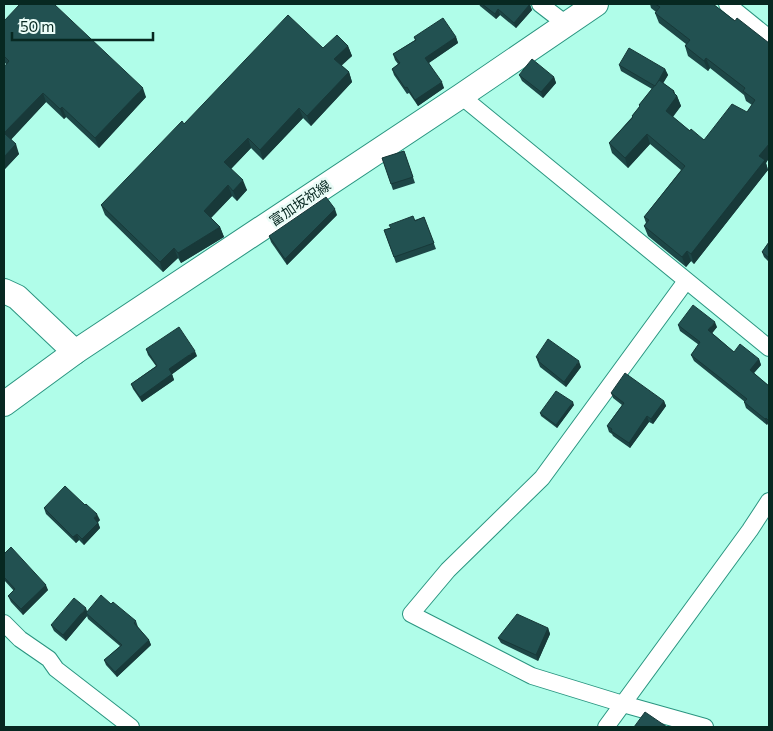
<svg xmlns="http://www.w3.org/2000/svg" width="773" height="731" font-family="Commissioner,'Noto Sans JP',sans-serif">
<rect width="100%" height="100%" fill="#b0fde9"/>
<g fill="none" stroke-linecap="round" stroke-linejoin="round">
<defs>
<g id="street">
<path d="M540 4 566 24"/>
<path d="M727 4 769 38"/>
<path d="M461 96 769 348"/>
<path d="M686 281 542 478 448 570 411 614 532 676 623 704 705 727"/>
<path d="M4 623 20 639 49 659 56 669 131 727"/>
<path d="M606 727 750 530 769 501"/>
</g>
<g id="secondary">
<path d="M4 291 17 297 75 352"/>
<path d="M4 404 75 352 461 96 596 4"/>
</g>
</defs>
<use href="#street" stroke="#2a9580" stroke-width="18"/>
<use href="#secondary" stroke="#2a9580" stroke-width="26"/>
<use href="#street" stroke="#fff" stroke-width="16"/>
<use href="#secondary" stroke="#fff" stroke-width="24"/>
</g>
<g fill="#1d4646">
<path d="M479 4H529L532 10 516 28 500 15 496 19 480 6Z"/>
<path d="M650 4H713L735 21 769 43V158L766 163 768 170 694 264 691 261 686 267 648 236 644 226 646 223 644 217 681 170 650 144 628 168 612 153 609 143 632 117V116L640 106 639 105 652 89 621 71 619 65 665 69 668 75 663 83 674 91 675 94 677 96 681 106 673 117 690 131 704 140 747 112 752 105 746 101 744 95 710 68 708 71 688 56 685 46 686 44 659 23 655 13 656 12 651 8Z"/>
<path d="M4 21 146 97 99 148 66 117 64 119 46 102 11 139 19 154 4 170 6 64 4 62Z"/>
<path d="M414 37H456L458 43 429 63 444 88 418 106 409 93 407 94 394 75 392 69 398 64 395 60 393 54 415 40Z"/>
<path d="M348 46 352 56 341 65 349 72 352 82 311 126 303 118 263 160 251 148 231 169 247 190 237 201 232 196 211 218 220 227 224 237 181 263 178 258 163 272 105 215 101 205 184 124 323 48Z"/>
<path d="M519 75 554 77 556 83 543 98 522 81Z"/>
<path d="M404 151 415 183 393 190 382 158Z"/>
<path d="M337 215 287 265 271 242 269 236Z"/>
<path d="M424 217 436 249 396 263 384 230Z"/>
<path d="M769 242V262L764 257 762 252Z"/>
<path d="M678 325 717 327 712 333 734 352 759 359 761 365 754 373 769 386V425L768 423 767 425 746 408 744 402H745L694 361 691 355 699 345 680 331Z"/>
<path d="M146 349 197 356 172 374 174 380 142 402 133 389 131 384 156 366 148 355Z"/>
<path d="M536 357 581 367 566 387 540 367Z"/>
<path d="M611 393 664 401 666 406 653 424 649 422 630 448 613 436 612 434 609 432 607 426 622 405 613 398Z"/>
<path d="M574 405 557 428 541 416 540 413Z"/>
<path d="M44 508 100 520 98 522 100 528 84 545 79 540 76 543 46 514Z"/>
<path d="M4 554 48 590 23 615 11 602 8 596 14 591 4 580Z"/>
<path d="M111 604 136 621 138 627 149 640 151 645 117 677 106 665 104 660 120 646 88 619 87 616 66 641 54 631 51 625 88 611Z"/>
<path d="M548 628 550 634 538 661 501 643 498 638Z"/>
</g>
<g fill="#183939">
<path d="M530 4 532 10 516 28 514 23Z"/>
<path d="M498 9 500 15 496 19 495 14Z"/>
<path d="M456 37 458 43 427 64 425 58Z"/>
<path d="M348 46 352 56 338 69 334 59Z"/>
<path d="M706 58 710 68 708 71 704 61Z"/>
<path d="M665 69 668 75 658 92 656 87Z"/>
<path d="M349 72 352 82 311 126 307 116Z"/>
<path d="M554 77 556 83 543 98 541 92Z"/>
<path d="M442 82 444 88 418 106 415 100Z"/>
<path d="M143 88 146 97 99 148 95 138Z"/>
<path d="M674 91 676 97 677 96 681 106 669 121 666 111Z"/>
<path d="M43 93 46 102 8 143 4 133Z"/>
<path d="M62 107 66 117 64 119 60 109Z"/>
<path d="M299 108 303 118 263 160 260 150Z"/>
<path d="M647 134 650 144 628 168 625 158Z"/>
<path d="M248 138 251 148 228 172 224 162Z"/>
<path d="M16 144 19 154 4 170V157Z"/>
<path d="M769 144V158L766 163 768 170 694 264 691 254 759 156Z"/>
<path d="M243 180 247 190 237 201 233 191Z"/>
<path d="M228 185 232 196 208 221 204 211Z"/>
<path d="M335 209 337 215 287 265 285 259Z"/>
<path d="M220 227 224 237 181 263 178 253Z"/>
<path d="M174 248 178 258 163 272 160 262Z"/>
<path d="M687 251 691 261 686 267 682 257Z"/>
<path d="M715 322 717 327 710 336 708 330Z"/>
<path d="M195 351 197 356 171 375 169 369Z"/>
<path d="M759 359 761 365 752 375 750 370Z"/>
<path d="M579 361 581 367 566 387 564 382Z"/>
<path d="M172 374 174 380 142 402 140 397Z"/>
<path d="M664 401 666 406 653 424 651 419Z"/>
<path d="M573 402 574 405 557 428 556 425Z"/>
<path d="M647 416 649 422 630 448 629 443Z"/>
<path d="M766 418 768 423 767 425 765 419Z"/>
<path d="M97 514 100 520 96 524 94 518Z"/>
<path d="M98 523 100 528 84 545 82 539Z"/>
<path d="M77 534 79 540 76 543 73 537Z"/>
<path d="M46 585 48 590 23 615 21 609Z"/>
<path d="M86 608 88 614 86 613 87 616 66 641 63 635Z"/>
<path d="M548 628 550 634 538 661 536 655Z"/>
<path d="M149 640 151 645 117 677 115 672Z"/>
</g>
<g fill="#225151" stroke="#183939">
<path d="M20 4H54L143 88 95 138 62 107 60 109 43 93 4 133 16 144 4 157V67L9 61 4 56V21Z"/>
<path d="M482 4H530L514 23 498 9 495 14Z"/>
<path d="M655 4H713L735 21 737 18 769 43V144L759 156 765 160 691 254 687 251 682 257 644 226 649 220 644 217 685 166 647 134 625 158 609 143 633 117 632 116 640 106 639 105 659 80 674 91 673 92 677 96 666 111 690 131 691 129 704 140 732 104 747 112 755 100 743 91 745 88 706 58 704 61 685 46 690 40 655 13 660 7Z"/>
<path d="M288 15 323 48 337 35 348 46 334 59 349 72 307 116 299 108 260 150 248 138 224 162 243 180 233 191 228 185 204 211 220 227 178 253 174 248 160 262 101 205 182 121 184 124Z"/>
<path d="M443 18 456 37 425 58 442 82 415 100 407 87 405 88 392 69 400 63 393 54 416 40 414 37Z"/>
<path d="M629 48 665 69 659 80 655 86 619 65Z"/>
<path d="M532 59 554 77 541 92 519 75Z"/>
<path d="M404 151 413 177 391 184 382 158Z"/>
<path d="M326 197 335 209 285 259 269 236Z"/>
<path d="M413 216 415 221 424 217 434 243 394 257 384 230 391 228 389 225Z"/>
<path d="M769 242V258L762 252Z"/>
<path d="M693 305 715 322 708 330 734 352 740 344 759 359 750 370 769 386V421L766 418 765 419 744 402 747 399 691 355 700 342 678 325Z"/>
<path d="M179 327 195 351 169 369 172 374 140 397 131 384 157 366 146 349Z"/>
<path d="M548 339 579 361 564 382 538 361 539 359 536 357Z"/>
<path d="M625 373 664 401 651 419 647 416 629 443 611 431 612 429 607 426 624 403 611 393Z"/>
<path d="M556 391 573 402 556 425 540 413Z"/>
<path d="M65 486 85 505 86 504 97 514 94 518 98 523 82 539 77 534 73 537 44 508Z"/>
<path d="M11 547 46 585 21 609 8 596 15 589 4 577V554Z"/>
<path d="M101 595 111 604 113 602 136 621 134 623 149 640 115 672 104 660 122 645 86 613Z"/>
<path d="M74 598 86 608 63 635 51 625Z"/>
<path d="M517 614 548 628 536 655 498 638Z"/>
<path d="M645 712 667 727H634Z"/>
</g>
<g text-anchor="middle" stroke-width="5" stroke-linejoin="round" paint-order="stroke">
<g font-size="14" fill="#072821" stroke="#eafcf7">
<text transform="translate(300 203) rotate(-34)" y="5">富加坂祝線</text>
</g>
</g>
<rect width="773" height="731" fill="none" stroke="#072821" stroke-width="10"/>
<path d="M12 32v8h141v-8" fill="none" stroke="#072821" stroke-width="2.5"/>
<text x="20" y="32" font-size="15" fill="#072821" stroke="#eafcf7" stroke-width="4" paint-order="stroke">50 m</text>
</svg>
